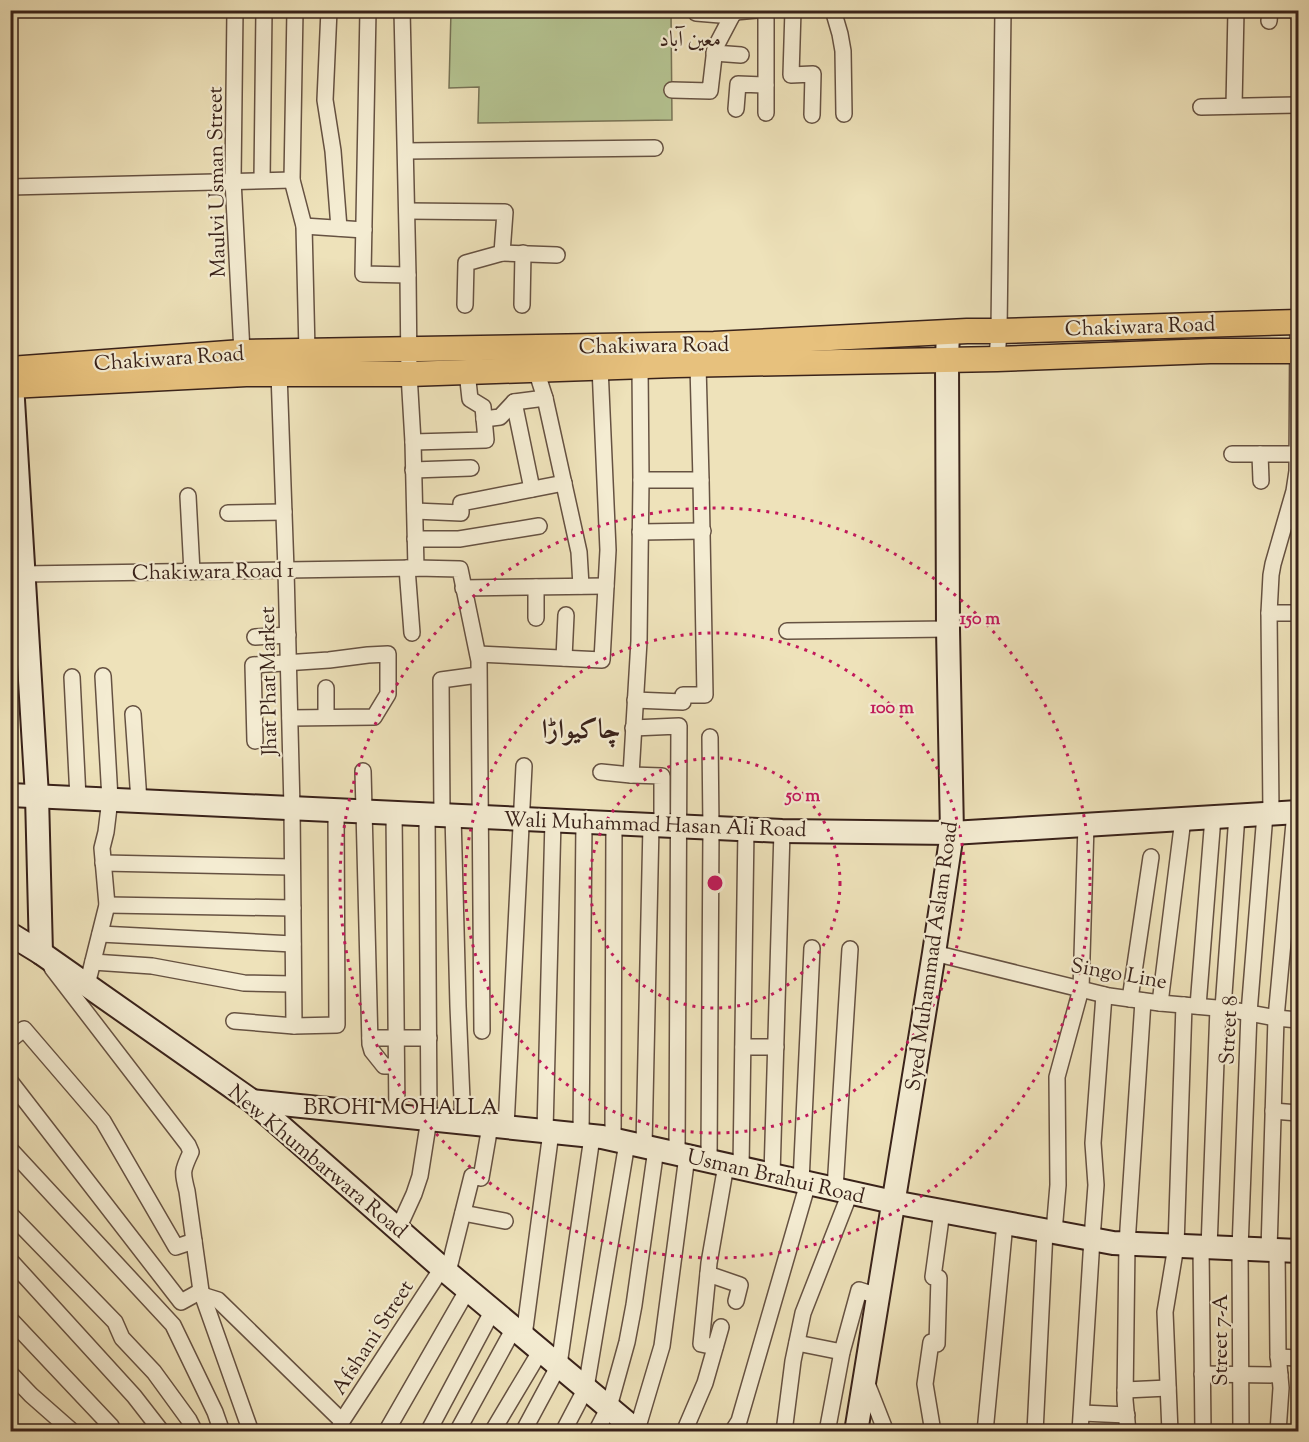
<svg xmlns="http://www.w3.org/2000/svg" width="1309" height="1442" font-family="'Sorts Mill Goudy',Amiri,serif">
<rect width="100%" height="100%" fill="#eee2ba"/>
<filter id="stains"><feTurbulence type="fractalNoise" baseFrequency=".00333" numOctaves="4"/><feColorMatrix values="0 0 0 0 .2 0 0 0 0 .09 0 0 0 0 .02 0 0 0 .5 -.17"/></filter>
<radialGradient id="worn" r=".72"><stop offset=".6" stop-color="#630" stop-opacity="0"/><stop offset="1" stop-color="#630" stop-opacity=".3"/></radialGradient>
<path fill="#b5c492" stroke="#777356" stroke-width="1.5" d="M451 11H671L672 120 478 123 479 87 449 88Z"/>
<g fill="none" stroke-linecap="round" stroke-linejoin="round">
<defs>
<g id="street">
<path d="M235 10 233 180 242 352"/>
<path d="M295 10 292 180 304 226 307 351"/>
<path d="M329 10 325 100 333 151 339 228"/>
<path d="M368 10 363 274 408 275"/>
<path d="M402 10 408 275 409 374 413 442 416 568"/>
<path d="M697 10 696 13 732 16"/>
<path d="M793 10 791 75 813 74 812 115"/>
<path d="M833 10 840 34 843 51 844 114"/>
<path d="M1298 10V15"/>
<path d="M735 12 757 10"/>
<path d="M1269 21 1270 10"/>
<path d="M714 53 741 55"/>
<path d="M672 90 710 91 715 48 735 10"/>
<path d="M1234 106 1236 10"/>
<path d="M1201 107 1298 105"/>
<path d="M736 109 738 84 766 85"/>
<path d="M766 113V10"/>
<path d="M406 151 655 148"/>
<path d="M262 180 264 10"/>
<path d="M10 187 292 180"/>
<path d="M407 211 505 212 502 253 466 263 465 305"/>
<path d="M304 226 364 230"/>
<path d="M502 253 557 255"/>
<path d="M522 305 523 253"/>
<path d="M997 359 999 331 1003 10"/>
<path d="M536 370 545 398 579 552 581 586"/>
<path d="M279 373 286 570 292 808 294 1026"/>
<path d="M514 402 532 489"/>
<path d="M484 419 500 417 514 402 545 398"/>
<path d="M413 442 486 440 483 407 470 399 467 372"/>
<path d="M1232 454H1297"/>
<path d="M1260 454 1261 481"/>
<path d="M413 470 471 468"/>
<path d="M641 480H701"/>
<path d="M188 496 192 572"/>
<path d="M415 511 461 513V503L564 483"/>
<path d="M228 513 284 512"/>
<path d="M640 532 703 531"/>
<path d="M415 539H459L539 526"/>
<path d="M407 568 412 633"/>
<path d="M23 574 416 568 460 569 479 661 482 1031"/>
<path d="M463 588 606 586"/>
<path d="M1269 613H1298"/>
<path d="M536 618V587"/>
<path d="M787 631 948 629"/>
<path d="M255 637 288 635"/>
<path d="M478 654 602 660 608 550 600 367"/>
<path d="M564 658 566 615"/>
<path d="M72 677 78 798"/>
<path d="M326 688V717"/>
<path d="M635 700 683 702V695H705L701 480 698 365"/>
<path d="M133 714 139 801"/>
<path d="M633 728 679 726 677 1154"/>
<path d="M255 741 253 665 329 660 368 655 388 654V694L374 717 290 718"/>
<path d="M363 771 370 1044 372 1051 384 1066H396"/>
<path d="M601 772 631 775 662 776V825"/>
<path d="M631 775 639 641 641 480 640 367"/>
<path d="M394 813 397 1116"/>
<path d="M1271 814 1269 613 1271 575 1273 564 1294 491 1297 471 1298 322"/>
<path d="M442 815 441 680 478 675"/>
<path d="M453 815 458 1006 463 1123"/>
<path d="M103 863 292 867"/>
<path d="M107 905 293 908"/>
<path d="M100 934 293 944"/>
<path d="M934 953 1109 996 1160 1003 1228 1009 1276 1018 1298 1020"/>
<path d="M93 962 152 966 244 983 293 984"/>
<path d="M52 968 188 1145 191 1152C182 1171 182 1172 187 1191L201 1291 251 1432"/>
<path d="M87 985 107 905 102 848 106 832 110 799 103 676"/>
<path d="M1130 999 1151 857"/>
<path d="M1160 1003 1183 819"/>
<path d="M1198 1006 1213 817"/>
<path d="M1223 1008 1237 815"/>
<path d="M234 1021 294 1026 337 1025 336 810"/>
<path d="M370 1038H429"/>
<path d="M10 1040 24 1029 103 1121 176 1247 194 1241"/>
<path d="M743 1047H776"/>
<path d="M10 1081 181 1302 201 1291"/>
<path d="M1273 1111 1298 1113"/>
<path d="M506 1127 524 766"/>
<path d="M545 1131 553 820"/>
<path d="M581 1135 584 822"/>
<path d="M613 1139 614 823"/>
<path d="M644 1146 651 825"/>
<path d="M10 1149 173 1325 215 1412 222 1432"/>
<path d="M709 1161 711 828 710 737"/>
<path d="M741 1168 746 829"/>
<path d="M772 1175 782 831"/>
<path d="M801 1182 812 948"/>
<path d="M835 1189 850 949"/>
<path d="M463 1213 505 1221"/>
<path d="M10 1214 115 1322 122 1338 154 1372 189 1420 195 1432"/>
<path d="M398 1229 414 1194 420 1176 429 1119 427 814"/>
<path d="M1054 1232 1058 1185 1057 1077 1081 989 1086 825"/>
<path d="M1201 1247 1203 1432"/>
<path d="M1209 1248 1218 1008"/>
<path d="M1269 1250 1276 1018 1295 812"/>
<path d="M1277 1250 1278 1353 1281 1388 1278 1432"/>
<path d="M10 1260 134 1396 162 1432"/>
<path d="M448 1272 472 1176 481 1178 490 1126"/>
<path d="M708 1274 740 1285 736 1301"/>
<path d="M202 1295 218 1300 342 1421"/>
<path d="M10 1319 111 1426 114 1432"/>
<path d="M524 1336 551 1132"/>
<path d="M797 1343 842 1352"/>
<path d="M715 1347 701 1344 709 1263 726 1165"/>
<path d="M1278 1357 1298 1358"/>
<path d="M10 1373 31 1395 73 1432"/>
<path d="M1202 1374 1280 1375"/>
<path d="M866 1381 886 1432"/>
<path d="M1125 1390 1168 1388"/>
<path d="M1082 1413 1127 1415"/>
<path d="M637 1430 662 1346 687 1156"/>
<path d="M338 1432 342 1421 442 1268"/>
<path d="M386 1432 468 1289"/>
<path d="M428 1432 493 1310"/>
<path d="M457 1432 514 1328"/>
<path d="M492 1432 541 1350"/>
<path d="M523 1432 559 1365 592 1137"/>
<path d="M563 1432 586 1388 627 1143"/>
<path d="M596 1432 609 1407 627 1342 634 1305 656 1149"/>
<path d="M684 1432 705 1383 721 1327"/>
<path d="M732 1432 739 1421 808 1183"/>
<path d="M784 1432 793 1361 803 1313 850 1193"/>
<path d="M827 1432 842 1352 859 1290 878 1296"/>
<path d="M933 1432 925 1384 931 1342 937 1344 939 1278 933 1277 942 1211"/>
<path d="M985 1432 1005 1223"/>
<path d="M1035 1432 1045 1231"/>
<path d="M1080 1432 1092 1239 1096 1185 1093 1143 1104 995"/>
<path d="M1128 1432 1125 1400 1127 1244 1143 1001"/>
<path d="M1170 1432 1165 1312 1176 1246 1184 1005"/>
<path d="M1241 1432 1240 1249 1249 1013 1265 814"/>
</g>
<g id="secondary">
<path d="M11 367 37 796 41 953"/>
<path d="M10 795 782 831 952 833 1298 812"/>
<path d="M10 934 41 953 252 1101 442 1268 638 1432"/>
<path d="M252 1101 602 1137 893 1202 1113 1243 1298 1251"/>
<path d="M856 1432 934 953 952 833 948 629 947 359 948 332"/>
</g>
<g id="primary">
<path d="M10 369 242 352 714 344 967 331H999L1298 322"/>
<path d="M10 386 246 374H409L676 365 997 359 1210 351H1298"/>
</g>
</defs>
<use href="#street" stroke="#665242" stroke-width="18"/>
<use href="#secondary" stroke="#39221a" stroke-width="26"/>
<use href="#primary" stroke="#39221a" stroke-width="27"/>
<use href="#street" stroke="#f4ecd2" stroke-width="15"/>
<use href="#secondary" stroke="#f4ecd2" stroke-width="22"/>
<use href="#primary" stroke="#e7c17d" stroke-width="24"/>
</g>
<g fill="none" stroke="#c2185b" stroke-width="3" stroke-dasharray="3 6">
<circle cx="715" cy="883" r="125"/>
<circle cx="715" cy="883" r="250"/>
<circle cx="715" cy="883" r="375"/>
</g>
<g text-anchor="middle" stroke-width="4.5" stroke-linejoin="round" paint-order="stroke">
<g font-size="21" fill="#39221a" stroke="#f4ecd2">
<text transform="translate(216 182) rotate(-91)" y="7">Maulvi Usman Street</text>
<text transform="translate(1140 326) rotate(-2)" y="7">Chakiwara Road</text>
<text transform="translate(654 345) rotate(-1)" y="7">Chakiwara Road</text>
<text transform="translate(169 358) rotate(-4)" y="7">Chakiwara Road</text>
<text transform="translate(213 571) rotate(-1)" y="7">Chakiwara Road 1</text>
<text transform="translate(268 681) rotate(-91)" y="7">Jhat Phat Market</text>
<text transform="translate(655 824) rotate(2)" y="7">Wali Muhammad Hasan Ali Road</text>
<text transform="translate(931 956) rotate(-82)" y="7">Syed Muhammad Aslam Road</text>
<text transform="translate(1119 973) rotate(10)" y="7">Singo Line</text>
<text transform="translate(1228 1030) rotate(-87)" y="7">Street 8</text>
<text transform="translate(318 1161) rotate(40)" y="7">New Khumbarwara Road</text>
<text transform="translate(776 1176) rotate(13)" y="7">Usman Brahui Road</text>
<text transform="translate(372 1337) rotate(-57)" y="7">Afshani Street</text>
<text transform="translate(1220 1340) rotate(-90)" y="7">Street 7-A</text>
</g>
<g font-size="22" fill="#39221a" stroke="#f4ecd2">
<text x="690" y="46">معین آباد</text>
<text x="401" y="1114">BROHI MOHALLA</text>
</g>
<g font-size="27" font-weight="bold" fill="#39221a" stroke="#f4ecd2">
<text x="581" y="738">چاکیواڑا</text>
</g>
</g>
<circle cx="715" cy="883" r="9" fill="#c2185b" stroke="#f4ecd2" stroke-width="3"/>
<g font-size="18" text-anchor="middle" font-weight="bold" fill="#c2185b" stroke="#f4ecd2" stroke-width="4.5" stroke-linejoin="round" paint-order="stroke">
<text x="980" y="624">150 m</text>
<text x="892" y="713">100 m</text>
<text x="803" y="801">50 m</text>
</g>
<rect width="1309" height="1442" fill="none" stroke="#eee2ba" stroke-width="36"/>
<rect x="12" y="12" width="1285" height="1418" fill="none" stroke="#39221a" stroke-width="3"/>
<rect x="18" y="18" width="1273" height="1406" fill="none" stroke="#39221a" stroke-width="1.5"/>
<rect width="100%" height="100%" filter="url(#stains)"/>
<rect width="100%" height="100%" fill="url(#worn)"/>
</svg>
